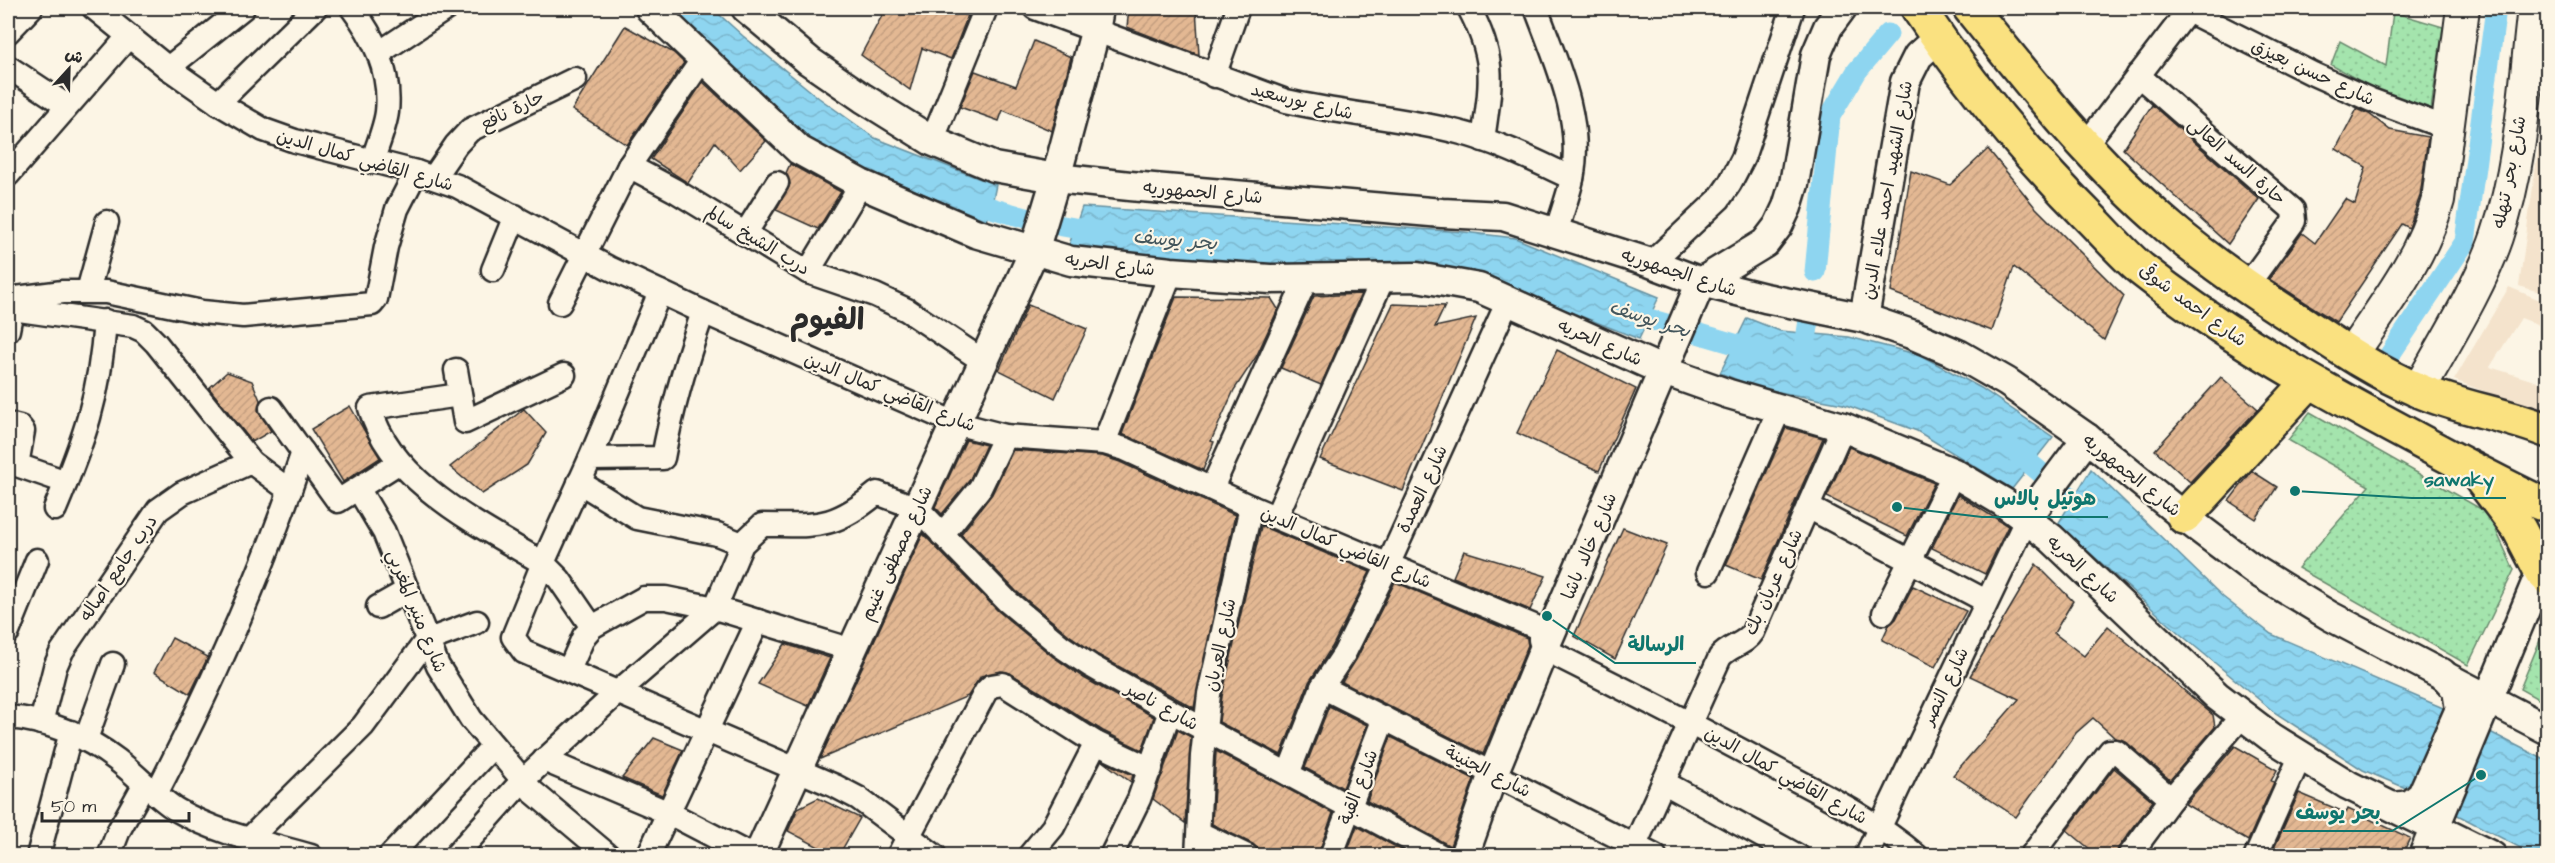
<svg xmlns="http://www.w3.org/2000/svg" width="2555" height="863" font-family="'Architects Daughter','Playpen Sans Arabic',sans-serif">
<defs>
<pattern id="park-dots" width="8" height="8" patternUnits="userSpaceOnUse" patternTransform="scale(1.5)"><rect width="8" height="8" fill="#a4e4ad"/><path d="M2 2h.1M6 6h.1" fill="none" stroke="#8dc495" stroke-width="1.8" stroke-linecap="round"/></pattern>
<pattern id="water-waves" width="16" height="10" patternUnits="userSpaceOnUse" patternTransform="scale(1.5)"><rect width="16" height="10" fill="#8ed5f0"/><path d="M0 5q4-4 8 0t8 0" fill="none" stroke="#7bb7ce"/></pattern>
<pattern id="building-hatch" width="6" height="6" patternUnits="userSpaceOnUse" patternTransform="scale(1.5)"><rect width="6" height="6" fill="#e3b893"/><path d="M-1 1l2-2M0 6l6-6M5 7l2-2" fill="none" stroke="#c39e7f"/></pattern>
</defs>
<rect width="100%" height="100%" fill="#fcf5e5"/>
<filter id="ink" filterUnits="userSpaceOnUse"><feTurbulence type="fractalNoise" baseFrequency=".0167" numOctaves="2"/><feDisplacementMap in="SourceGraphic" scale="12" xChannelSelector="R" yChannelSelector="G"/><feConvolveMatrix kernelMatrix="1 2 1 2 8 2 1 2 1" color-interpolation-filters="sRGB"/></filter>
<g filter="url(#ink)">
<g fill="#f4e3cc">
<path d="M2547 103 2548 294H2547L2519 286 2543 115Z"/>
<path d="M2509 287 2547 303V328L2521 318 2490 367 2547 385V401L2542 413 2454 380Z"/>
</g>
<g fill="url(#park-dots)" stroke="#68886c" stroke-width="1.5">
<path d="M2393 12 2443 27 2431 109 2380 92 2331 65 2340 41 2386 66Z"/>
<path d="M2310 412 2488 513 2514 570 2468 665 2298 568 2369 486 2288 440Z"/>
<path d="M2547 623V704L2520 689Z"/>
</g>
<g fill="url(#water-waves)" stroke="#6691a1" stroke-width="1.5">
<path d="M664 8H712L743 36 819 98 875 138 996 185 991 209 986 220 835 157 799 137Z"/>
<path d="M1082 207 1464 232 1515 238 1659 297 1639 339 1481 277 1389 269 1124 258 1069 245Z"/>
<path d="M1747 318 1780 331 1849 337 1920 355 1981 388 2053 437 2012 489 1917 431 1843 404 1758 388 1720 373Z"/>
<path d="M2091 469 2223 597 2271 634 2443 708 2547 761V855H2534L2408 789 2363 770 2274 712 2180 634 2058 524Z"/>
</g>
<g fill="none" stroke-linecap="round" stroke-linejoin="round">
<g stroke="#8ed5f0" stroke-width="21">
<path d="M965 199C1009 215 1056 227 1103 232"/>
<path d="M1815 272 1830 116 1857 71 1888 34"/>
<path d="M1622 311 1762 352"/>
<path d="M2387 359 2465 242 2496 8"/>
<path d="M1803 360 1810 313"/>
<path d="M2010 447 2094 517"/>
</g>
</g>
<g fill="url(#building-hatch)" stroke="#2b2b2b" stroke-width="1.5">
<path d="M886 8H945L968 15 951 59 922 48 910 90 861 55Z"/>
<path d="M1129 8H1196L1199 55 1127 27Z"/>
<path d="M625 26 674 53 684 63 627 145 572 110Z"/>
<path d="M1034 41 1071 57 1052 131 1003 110 999 121 960 107 975 71 1016 86Z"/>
<path d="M703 82 766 141 740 170 715 142 688 183 651 159Z"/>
<path d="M2152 105 2259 199 2228 244 2123 149Z"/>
<path d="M2357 109 2369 114 2390 130 2428 137 2420 196 2409 228 2402 224 2336 322 2269 279 2302 233 2315 243 2345 199 2355 204 2366 167 2336 149Z"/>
<path d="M1988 149 2034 206 2124 296 2104 340 2014 267 1992 331 1891 292 1911 171 1950 185Z"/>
<path d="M790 164 841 192 818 229 776 210 790 184 786 173Z"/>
<path d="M1361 294 1321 385 1281 368 1314 296Z"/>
<path d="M1176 297 1271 298 1278 309 1256 357 1234 390 1211 441 1214 442 1203 470 1122 434Z"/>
<path d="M1393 304 1445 306 1435 327 1476 318 1403 491 1320 459Z"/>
<path d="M1028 305 1087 329 1055 398 999 370Z"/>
<path d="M1557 350 1636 389 1599 471 1517 433Z"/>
<path d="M227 372 252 381 260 400 258 410 271 431 252 442 209 388Z"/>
<path d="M2221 377 2258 409 2190 482 2155 450Z"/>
<path d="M350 406 380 458 343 482 311 429Z"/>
<path d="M524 409 546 433 527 465 482 494 450 467Z"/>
<path d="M1786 428 1823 438 1761 580 1726 565Z"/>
<path d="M966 440 986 445 969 481 942 514 935 507Z"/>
<path d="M1849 447 1934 483 1907 536 1827 497Z"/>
<path d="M1013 450 1102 456 1120 462 1235 515 1194 708 1098 655 1069 635 1016 591 961 534 992 494Z"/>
<path d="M2252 471 2277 487 2256 519 2229 501Z"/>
<path d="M1958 495 2008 526 1985 574 1932 548Z"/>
<path d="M1261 526 1370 572 1332 647 1309 682 1281 755 1219 722 1222 696Z"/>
<path d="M1623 528 1667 545 1615 659 1574 636Z"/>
<path d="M923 534 997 610 1052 656 1084 678 1154 717 1142 750 1103 731 1010 673 1001 671 981 676 968 696 820 759Z"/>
<path d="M1464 551 1546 576 1530 610 1453 577Z"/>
<path d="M2036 564 2073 601 2054 633 2084 656 2108 626 2213 715 2215 727 2170 780 2125 741 2115 738 2093 718 2076 733 2016 817 1953 775 2019 699 1970 676Z"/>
<path d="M1395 582 1527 638 1528 645 1483 754 1342 682 1356 660Z"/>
<path d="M1913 586 1966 611 1935 667 1882 640 1889 625 1896 619Z"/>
<path d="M172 638 208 657 190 694 154 672Z"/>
<path d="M785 644 830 658 808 706 758 684Z"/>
<path d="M1329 706 1367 725 1343 788 1305 768Z"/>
<path d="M1178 730 1191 737 1185 823 1153 799Z"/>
<path d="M1391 737 1474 779 1450 846 1367 801Z"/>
<path d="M654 738 683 750 662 795 622 778Z"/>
<path d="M2235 746 2277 770 2271 781 2274 782 2248 841 2185 804Z"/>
<path d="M1216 751 1333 813 1318 855H1260L1258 849 1253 844 1212 824Z"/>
<path d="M1102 761 1133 775 1131 782Z"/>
<path d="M2114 768 2153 801 2118 848 2116 855H2097L2067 830Z"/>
<path d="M2299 793 2346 813 2348 809 2410 838 2402 855H2271Z"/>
<path d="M818 798 860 818 839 855H834L788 831 798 808Z"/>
<path d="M1357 826 1411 855H1346Z"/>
</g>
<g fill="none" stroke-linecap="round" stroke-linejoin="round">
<defs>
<g id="minor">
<path d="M94 8 168 68 218 103 264 130 295 141 416 172 457 186 609 268 703 312 955 423 1005 436 1104 443 1125 449 1251 507 1536 627 1540 630V640L1544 649C1624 689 1703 729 1781 772 1828 797 1876 821 1917 856"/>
<path d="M352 8C375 38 391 73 387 112 385 128 377 146 372 162"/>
<path d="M1035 8 1286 101C1343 114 1401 118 1458 132 1498 142 1535 161 1572 178"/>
<path d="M1469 8C1497 61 1491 82 1483 140"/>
<path d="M1536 8C1556 62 1584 120 1572 179 1568 197 1561 215 1556 233"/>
<path d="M2182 8 2313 74 2371 100 2447 128"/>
<path d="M8 32 31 8"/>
<path d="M379 53 447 8"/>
<path d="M8 67 67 106"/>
<path d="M168 68 243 8"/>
<path d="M2138 75 2293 210 2294 221 2246 287"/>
<path d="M1214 76 1238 8"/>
<path d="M218 103 315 8"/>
<path d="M932 141 986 8"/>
<path d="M2086 144 2188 11"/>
<path d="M629 166 674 190 808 272 875 295 907 310 983 361"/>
<path d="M8 175 128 37"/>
<path d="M434 177 456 145 470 130 575 79"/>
<path d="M745 234 777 183"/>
<path d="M1651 263 1719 199 1730 183 1743 158 1793 8"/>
<path d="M493 270 515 216"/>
<path d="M808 272 861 184"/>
<path d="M88 291 107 222"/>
<path d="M8 299 63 292H106L202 312 243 316 372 304 376 299 386 247 397 209 416 172"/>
<path d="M560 303 629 166 704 57"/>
<path d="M12 309 133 326 144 331 156 343 251 462 290 491"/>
<path d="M8 330 14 299"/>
<path d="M456 370 465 422 564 375"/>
<path d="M460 395 370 408C391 483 481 526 543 563L513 637 524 652 835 786 858 798 935 856"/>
<path d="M271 408 338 501 398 463"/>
<path d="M8 424 20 427 23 431 17 465 66 482"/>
<path d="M1104 443 1171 272"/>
<path d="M590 459 660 292"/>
<path d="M579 482 637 518 717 534 742 544"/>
<path d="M1212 488 1306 280"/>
<path d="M359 490 384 532 438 666 471 719 533 792 609 856"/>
<path d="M1808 507 1986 601"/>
<path d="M55 509C84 440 100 396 105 321"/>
<path d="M1276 517 1384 276"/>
<path d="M942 535 980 488 1005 436"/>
<path d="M1708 572 1780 408"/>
<path d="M378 607 408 590"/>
<path d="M1884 613 1954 473"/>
<path d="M592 627 559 579 543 563 590 459 663 458C672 408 686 361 703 312"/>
<path d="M8 632 37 560"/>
<path d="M569 670 584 636 592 627 644 598H666L715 608 852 650"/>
<path d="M1322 687 1655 856"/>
<path d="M8 717C47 720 86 736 117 760 138 776 155 796 177 810 218 834 266 843 311 856"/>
<path d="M41 723 55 667 62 651 158 510 182 493 251 462"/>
<path d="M86 739 113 664"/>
<path d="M544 760 669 813 752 856"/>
<path d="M1288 774 1322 687 1344 654 1388 565 1508 301"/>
<path d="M1663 782 1798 856"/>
<path d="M156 794C213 684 264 570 303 452"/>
<path d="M1199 833 1247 856"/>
<path d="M249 839 363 726 426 641 477 622"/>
<path d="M38 856 71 732"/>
<path d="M109 856 119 830 144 785"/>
<path d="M390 856 493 746"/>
<path d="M455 856 522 781 619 691 715 608 742 544 762 525C817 525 832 530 877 493L917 508 1007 601 1061 646 1091 666 1170 711 1441 856"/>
<path d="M648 856 758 621"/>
<path d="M898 856 986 691 991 686 1003 684 1096 743 1151 769"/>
<path d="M1029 856 1053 827 1096 743"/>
<path d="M1111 856 1139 799 1170 711"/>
<path d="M1197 856 1202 756 1209 694 1251 507"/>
<path d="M1331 856 1384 718"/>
<path d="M1630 856 1720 657C1730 645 1745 645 1753 632L1843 427"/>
<path d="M1866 856 2027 518"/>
<path d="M2031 856 2110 751H2116L2171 799"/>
<path d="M2129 856 2171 799 2242 716"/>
<path d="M2256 856 2300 757"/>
</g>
<g id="tertiary">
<path d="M650 8 799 150 861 184 975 233 1071 261 1171 272 1270 279 1417 277 1479 288 1664 371 1729 394 1843 427 1954 473 2003 502 2051 538 2217 696 2271 737 2348 785 2492 856"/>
<path d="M746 8 809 61 863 98 932 141 994 167 1056 178 1130 186 1442 213 1503 216 1651 263 1701 282 1765 298 1864 318 1911 334 1960 355 2007 382 2087 438 2184 517 2253 569 2282 587 2330 616 2548 730"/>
<path d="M1864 318 1905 82 1918 56 1938 38"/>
<path d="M2027 518 2087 438"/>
<path d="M2394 807 2410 805 2422 795 2460 709 2457 690 2442 673"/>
<path d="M758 856 1034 251 1056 178 1095 32 1099 8"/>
<path d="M1464 856 1493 774 1544 649 1701 282 1765 243 1778 226 1787 207 1794 184 1816 55 1828 27 1842 8"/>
<path d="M2423 856 2541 571"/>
</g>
<g id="secondary">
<path d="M2351 355C2384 306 2422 258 2438 200L2463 8"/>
<path d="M2418 391C2444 344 2480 287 2497 237 2522 164 2525 83 2534 8"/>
</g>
<g id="primary">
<path d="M1918 8C1968 83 2026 154 2090 218 2107 235 2123 254 2141 269 2214 327 2294 373 2375 417 2429 446 2483 476 2540 503H2548"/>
<path d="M1970 8C2031 84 2096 166 2171 229 2213 265 2258 295 2304 324 2340 348 2377 373 2418 390 2459 408 2506 414 2548 431"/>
<path d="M2481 479 2519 529 2541 571 2548 578"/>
<path d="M2184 517 2309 382"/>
</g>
</defs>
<use href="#minor" stroke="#2b2b2b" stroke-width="27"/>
<use href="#tertiary" stroke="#2b2b2b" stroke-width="33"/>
<use href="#secondary" stroke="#2b2b2b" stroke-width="36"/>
<use href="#primary" stroke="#2b2b2b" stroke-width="38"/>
<use href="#minor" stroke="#fcf5e5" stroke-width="22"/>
<use href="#tertiary" stroke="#fcf5e5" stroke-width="28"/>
<use href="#secondary" stroke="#fcf5e5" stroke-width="32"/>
<use href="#primary" stroke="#fae180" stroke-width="33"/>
</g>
</g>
<g text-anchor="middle" stroke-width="4.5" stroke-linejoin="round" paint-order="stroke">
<g font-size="18" fill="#2b2b2b" stroke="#fcf5e5">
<text transform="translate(2313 72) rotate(25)" y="6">شارع حسن بعيزق</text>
<text transform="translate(1302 101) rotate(14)" y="6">شارع بورسعيد</text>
<text transform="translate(512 110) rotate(-26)" y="6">حارة نافع</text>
<text transform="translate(365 160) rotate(16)" y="6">شارع القاضي كمال الدين</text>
<text transform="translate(2237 161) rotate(41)" y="6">حارة السد العالى</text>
<text transform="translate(2509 172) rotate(-79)" y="6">شارع بحر تنهله</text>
<text transform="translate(1887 190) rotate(-80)" y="6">شارع الشهيد احمد علاء الدين</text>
<text transform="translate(1203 192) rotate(5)" y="6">شارع الجمهوريه</text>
<text transform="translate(758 240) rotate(31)" y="6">درب الشيخ سالم</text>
<text transform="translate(1110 264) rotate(7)" y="6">شارع الحريه</text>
<text transform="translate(1679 272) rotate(18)" y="6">شارع الجمهوريه</text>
<text transform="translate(2193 305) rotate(36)" y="6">شارع احمد شوقى</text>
<text transform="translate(1600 342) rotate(24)" y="6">شارع الحريه</text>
<text transform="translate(890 392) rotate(22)" y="6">شارع القاضي كمال الدين</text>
<text transform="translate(2132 475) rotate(39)" y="6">شارع الجمهوريه</text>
<text transform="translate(1422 489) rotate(-65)" y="6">شارع العمدة</text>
<text transform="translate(1589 546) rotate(-67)" y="6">شارع خالد باشا</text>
<text transform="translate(1346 547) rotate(23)" y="6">شارع القاضي كمال الدين</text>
<text transform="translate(896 553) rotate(-65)" y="6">شارع مصطفى غنيم</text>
<text transform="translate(118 568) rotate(-56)" y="6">درب جامع اصاله</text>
<text transform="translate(2083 569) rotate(43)" y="6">شارع الحريه</text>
<text transform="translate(1773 582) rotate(-65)" y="6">شارع عريان بك</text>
<text transform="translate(417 611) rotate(68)" y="6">شارع منير المغربي</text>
<text transform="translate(1220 645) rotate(-78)" y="6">شارع العريان</text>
<text transform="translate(1945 686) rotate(-64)" y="6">شارع النصر</text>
<text transform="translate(1162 706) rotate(29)" y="6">شارع ناصر</text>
<text transform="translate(1488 771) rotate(27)" y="6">شارع الجنينة</text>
<text transform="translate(1786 775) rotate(29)" y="6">شارع القاضي كمال الدين</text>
<text transform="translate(1358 787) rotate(-69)" y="6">شارع القبة</text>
</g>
<g font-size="20" font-style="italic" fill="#44565c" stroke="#fcf5e5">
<text transform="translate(1175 239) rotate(5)" y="7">بحر يوسف</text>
<text transform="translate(1650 318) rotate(18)" y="7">بحر يوسف</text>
</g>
<g font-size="30" font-weight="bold" fill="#2b2b2b" stroke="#fcf5e5">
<text x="827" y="329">الفيوم</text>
</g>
</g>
<path fill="none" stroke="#0f766e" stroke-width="2" d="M2295 491L2412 498H2506M1897 507L1982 517H2108M1547 616L1615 663H1696M2481 775L2392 831H2283"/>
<g fill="#0f766e" stroke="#fcf5e5" stroke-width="2">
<circle cx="2295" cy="491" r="6"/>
<circle cx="1897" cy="507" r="6"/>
<circle cx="1547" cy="616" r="6"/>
<circle cx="2481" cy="775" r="6"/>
</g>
<g font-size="20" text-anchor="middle" font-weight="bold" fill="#0f766e" stroke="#fcf5e5" stroke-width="4.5" stroke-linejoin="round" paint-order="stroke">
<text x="2459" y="486">sawaky</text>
<text x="2045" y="505">هوتيل بالاس</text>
<text x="1656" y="651">الرسالة</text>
<text x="2338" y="819">بحر يوسف</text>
</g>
<rect width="2555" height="863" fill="none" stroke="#fcf5e5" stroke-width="30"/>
<rect x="15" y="15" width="2525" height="833" fill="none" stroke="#2b2b2b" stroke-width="2" filter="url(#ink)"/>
<g transform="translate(69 69) rotate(22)" stroke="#fcf5e5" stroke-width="4.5" paint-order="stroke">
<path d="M0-4.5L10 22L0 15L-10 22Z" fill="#2b2b2b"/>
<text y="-9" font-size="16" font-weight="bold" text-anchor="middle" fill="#2b2b2b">ش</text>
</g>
<path d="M42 812v9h147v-9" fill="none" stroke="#2b2b2b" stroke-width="3"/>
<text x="51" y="812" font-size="18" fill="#2b2b2b" stroke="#fcf5e5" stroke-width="4.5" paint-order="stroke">50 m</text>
</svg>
